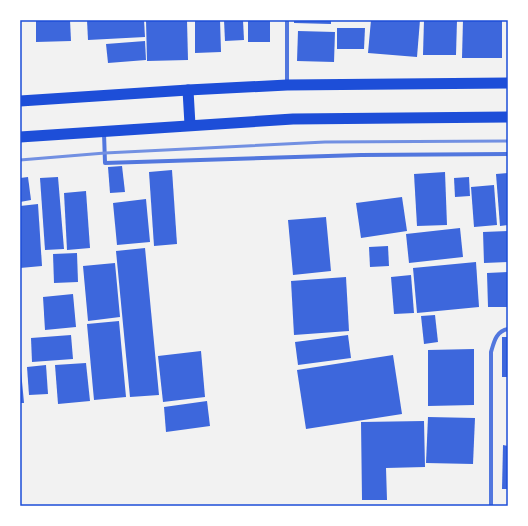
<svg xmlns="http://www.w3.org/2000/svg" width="528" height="526" font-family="'Sofia Sans Condensed',sans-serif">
<rect width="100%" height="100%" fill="#f2f2f2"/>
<g fill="#3d67dc">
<path d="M36 20H70L71 41 36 42Z"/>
<path d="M87 20H144L145 37 88 40Z"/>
<path d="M146 20H187L188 60 147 61Z"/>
<path d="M195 20H220L221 52 195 53Z"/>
<path d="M224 20H243L244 40 225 41Z"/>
<rect x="248" y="20" width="22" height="22"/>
<path d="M294 20H331V24L294 23Z"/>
<path d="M371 20H420L417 57 368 53Z"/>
<path d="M424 20H457L456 55H423Z"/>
<path d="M463 20H502V58H462Z"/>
<path d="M337 28H365L364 49H337Z"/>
<path d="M298 31 335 32 334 62 297 61Z"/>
<path d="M145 41 146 60 108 63 106 44Z"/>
<path d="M122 166 125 192 110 193 108 167Z"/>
<path d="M172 170 177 244 154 246 149 172Z"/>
<path d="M445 172 447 225 417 226 414 174Z"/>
<path d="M508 173V225L500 226 496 174Z"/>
<path d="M28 177 31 200 20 202V178Z"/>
<path d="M58 177 64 249 45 250 40 178Z"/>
<path d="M469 177 470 196 455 197 454 178Z"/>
<path d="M494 185 497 225 474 227 471 187Z"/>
<path d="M86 191 90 248 67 250 64 193Z"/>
<path d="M402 197 407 231 361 238 356 203Z"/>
<path d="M146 199 150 242 117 245 113 203Z"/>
<path d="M38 204 42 266 20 268V206Z"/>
<path d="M326 217 331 271 293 275 288 220Z"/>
<path d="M460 228 463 257 409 263 406 234Z"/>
<path d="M508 231V262L484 263 483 232Z"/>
<path d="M388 246 389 266 370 267 369 247Z"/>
<path d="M145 248 159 395 130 397 116 251Z"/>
<path d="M77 253 78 282 54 283 53 254Z"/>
<path d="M476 262 479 307 417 313 413 268Z"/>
<path d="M115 263 120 317 88 321 83 266Z"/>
<path d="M508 272V307H488L487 273Z"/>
<path d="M411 275 414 313 394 314 391 277Z"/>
<path d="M346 277 349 331 294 335 291 281Z"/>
<path d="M73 294 76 327 45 330 43 297Z"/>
<path d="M435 315 438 342 424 344 421 316Z"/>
<path d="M119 321 126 397 94 400 87 324Z"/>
<path d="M71 335 73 359 32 362 31 338Z"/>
<path d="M348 335 351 358 298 365 295 342Z"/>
<rect x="502" y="337" width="6" height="40"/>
<path d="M474 349V405L428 406V350Z"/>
<path d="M201 351 205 397 163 402 158 356Z"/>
<path d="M393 355 402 414 306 429 297 370Z"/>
<path d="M86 363 90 401 58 404 55 365Z"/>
<path d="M46 365 48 394 29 395 27 367Z"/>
<path d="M20 371H21L24 403H20Z"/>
<path d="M207 401 210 426 166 432 164 407Z"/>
<path d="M428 417 475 418 473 464 426 463Z"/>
<path d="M424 421 425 467 386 468 387 500H362L361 422Z"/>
<path d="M503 445 508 446V489H502Z"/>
</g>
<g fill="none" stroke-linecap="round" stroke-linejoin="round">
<g stroke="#5277de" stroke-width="4">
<path d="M287 20V85"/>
<path d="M104 133 105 163 361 155 508 154"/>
<path d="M491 506V352C494 342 496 331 508 329"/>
</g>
<g stroke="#1d4ed8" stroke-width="11">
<path d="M188 90 190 125"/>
<path d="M20 101 188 90 287 85 508 83"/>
<path d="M20 137 293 119 508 117"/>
</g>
<path stroke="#7290e2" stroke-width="3" d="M20 160 105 153 325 142 508 141"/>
</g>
<rect width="528" height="526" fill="none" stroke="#ffffff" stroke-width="42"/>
<rect x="21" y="21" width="486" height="484" fill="none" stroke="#1d4ed8" stroke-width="1.5"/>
</svg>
